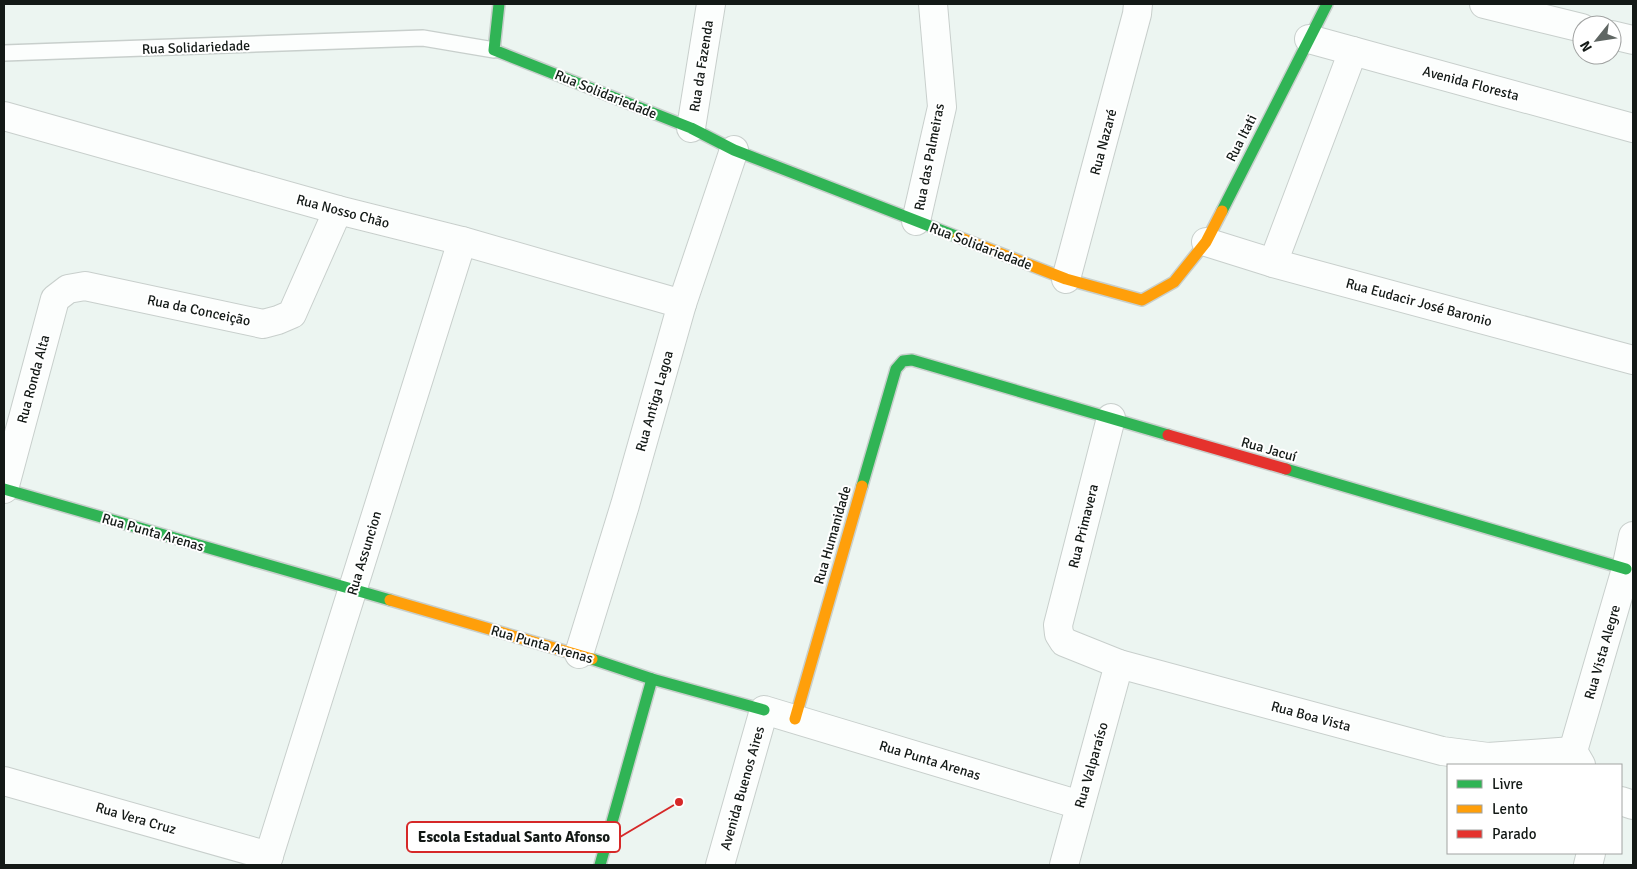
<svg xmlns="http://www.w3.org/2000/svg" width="1637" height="869" font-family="Signika,sans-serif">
<rect width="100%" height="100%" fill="#ecf5f1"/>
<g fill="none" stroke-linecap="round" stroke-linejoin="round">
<defs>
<path id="lane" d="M4 53 423 38 494 50"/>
<g id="street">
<path d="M1484 4 1582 28"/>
<path d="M1612 35 1633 40"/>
<path d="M1309 39 1633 128"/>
<path d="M4 116 338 210 462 241 682 304"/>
<path d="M691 128 711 4"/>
<path d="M916 221 942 107 933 4"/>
<path d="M1206 242 1273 263 1633 360"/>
<path d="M1273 263 1353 51"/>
<path d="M1066 279 1137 14 1138 4"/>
<path d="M1111 418 1058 625 1059 634 1064 642 1119 664 1442 751 1488 757 1573 751"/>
<path d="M4 489 55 299 68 289 85 286 263 324 278 320 292 314 338 210"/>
<path d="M579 654 625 505 682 304 734 150"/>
<path d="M1581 765 1573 751 1626 569 1633 536"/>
<path d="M4 781 269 856"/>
<path d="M1621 801 1633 805"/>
<path d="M266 865 462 241"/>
<path d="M720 865 764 710 1080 805"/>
<path d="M1064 865 1119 664"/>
<path d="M1588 865 1591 853"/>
</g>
<g id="fast">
<path d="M499 4 494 50 691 128 734 150 958 237"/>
<path d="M1222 211 1327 4"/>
<path d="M1286 469 1626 569"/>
<path d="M862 486 896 369 903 361 912 360 1168 435"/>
<path d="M4 489 390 600"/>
<path d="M592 659 652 679 764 710"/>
<path d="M600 865 652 679"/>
</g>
<g id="slow">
<path d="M958 237 1066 279 1142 300 1174 282 1206 242 1222 211"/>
<path d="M390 600 592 659"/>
<path d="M795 719 862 486"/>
</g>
<path id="jam" d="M1168 435 1286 469"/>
</defs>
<use href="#lane" stroke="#c8cfcc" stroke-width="18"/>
<use href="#street" stroke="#c8cfcc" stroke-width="30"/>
<use href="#fast" stroke="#c8cfcc" stroke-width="14"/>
<use href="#slow" stroke="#c8cfcc" stroke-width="14"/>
<use href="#jam" stroke="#c8cfcc" stroke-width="14"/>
<use href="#lane" stroke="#fcfefd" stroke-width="15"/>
<use href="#street" stroke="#fcfefd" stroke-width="28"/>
<use href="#fast" stroke="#30b455" stroke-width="11"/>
<use href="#slow" stroke="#ff9f0a" stroke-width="11"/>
<use href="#jam" stroke="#e5322d" stroke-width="11"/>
</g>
<g text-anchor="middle" stroke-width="4" stroke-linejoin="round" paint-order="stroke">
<g font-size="14" fill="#131916" stroke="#fff">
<text transform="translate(196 47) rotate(-2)" y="5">Rua Solidariedade</text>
<text transform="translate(701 66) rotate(-81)" y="5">Rua da Fazenda</text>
<text transform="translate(1471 83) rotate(15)" y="5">Avenida Floresta</text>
<text transform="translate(606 94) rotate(22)" y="5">Rua Solidariedade</text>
<text transform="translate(1241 138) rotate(-63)" y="5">Rua Itati</text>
<text transform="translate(1103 142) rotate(-75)" y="5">Rua Nazaré</text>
<text transform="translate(929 157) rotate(-79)" y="5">Rua das Palmeiras</text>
<text transform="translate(343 211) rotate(15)" y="5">Rua Nosso Chão</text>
<text transform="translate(981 246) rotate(21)" y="5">Rua Solidariedade</text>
<text transform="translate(1419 302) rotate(15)" y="5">Rua Eudacir José Baronio</text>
<text transform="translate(199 310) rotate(12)" y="5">Rua da Conceição</text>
<text transform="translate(33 379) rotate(-75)" y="5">Rua Ronda Alta</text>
<text transform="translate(654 401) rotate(-74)" y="5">Rua Antiga Lagoa</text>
<text transform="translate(1269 449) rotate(16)" y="5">Rua Jacuí</text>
<text transform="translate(1083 526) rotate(-76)" y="5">Rua Primavera</text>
<text transform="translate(153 532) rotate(16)" y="5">Rua Punta Arenas</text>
<text transform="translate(832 535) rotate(-74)" y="5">Rua Humanidade</text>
<text transform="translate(364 553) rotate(-73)" y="5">Rua Assuncion</text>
<text transform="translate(542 644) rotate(16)" y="5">Rua Punta Arenas</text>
<text transform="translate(1602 652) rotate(-74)" y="5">Rua Vista Alegre</text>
<text transform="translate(1311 716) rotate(15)" y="5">Rua Boa Vista</text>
<text transform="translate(930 760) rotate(17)" y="5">Rua Punta Arenas</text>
<text transform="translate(1091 765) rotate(-74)" y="5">Rua Valparaíso</text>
<text transform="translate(742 788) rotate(-74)" y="5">Avenida Buenos Aires</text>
<text transform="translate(136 818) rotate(16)" y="5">Rua Vera Cruz</text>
</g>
</g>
<path fill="none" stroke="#d62828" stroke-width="2" d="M679 802L620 837"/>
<circle fill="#d62828" stroke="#fff" stroke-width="2" cx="679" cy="802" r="5"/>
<rect fill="#fff" stroke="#d62828" stroke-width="2" x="407" y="822" width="213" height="30" rx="5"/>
<g font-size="15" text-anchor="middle" font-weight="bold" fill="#131916">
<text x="514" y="842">Escola Estadual Santo Afonso</text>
</g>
<rect width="1637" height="869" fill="none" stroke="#131916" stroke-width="10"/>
<rect x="1447" y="764" width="175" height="90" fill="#ffffff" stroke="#a1a3a2"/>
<rect x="1457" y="780" width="25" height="8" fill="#30b455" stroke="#a1a3a2"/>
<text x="1492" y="789" font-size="15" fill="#131916">Livre</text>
<rect x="1457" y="805" width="25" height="8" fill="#ff9f0a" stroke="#a1a3a2"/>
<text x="1492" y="814" font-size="15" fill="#131916">Lento</text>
<rect x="1457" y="830" width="25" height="8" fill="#e5322d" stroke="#a1a3a2"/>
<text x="1492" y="839" font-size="15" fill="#131916">Parado</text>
<g transform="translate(1597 40) rotate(240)"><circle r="24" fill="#ffffff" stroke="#a1a3a2"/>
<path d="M0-4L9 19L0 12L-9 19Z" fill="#5f6663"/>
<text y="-8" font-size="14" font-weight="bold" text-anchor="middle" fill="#131916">N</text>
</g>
</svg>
